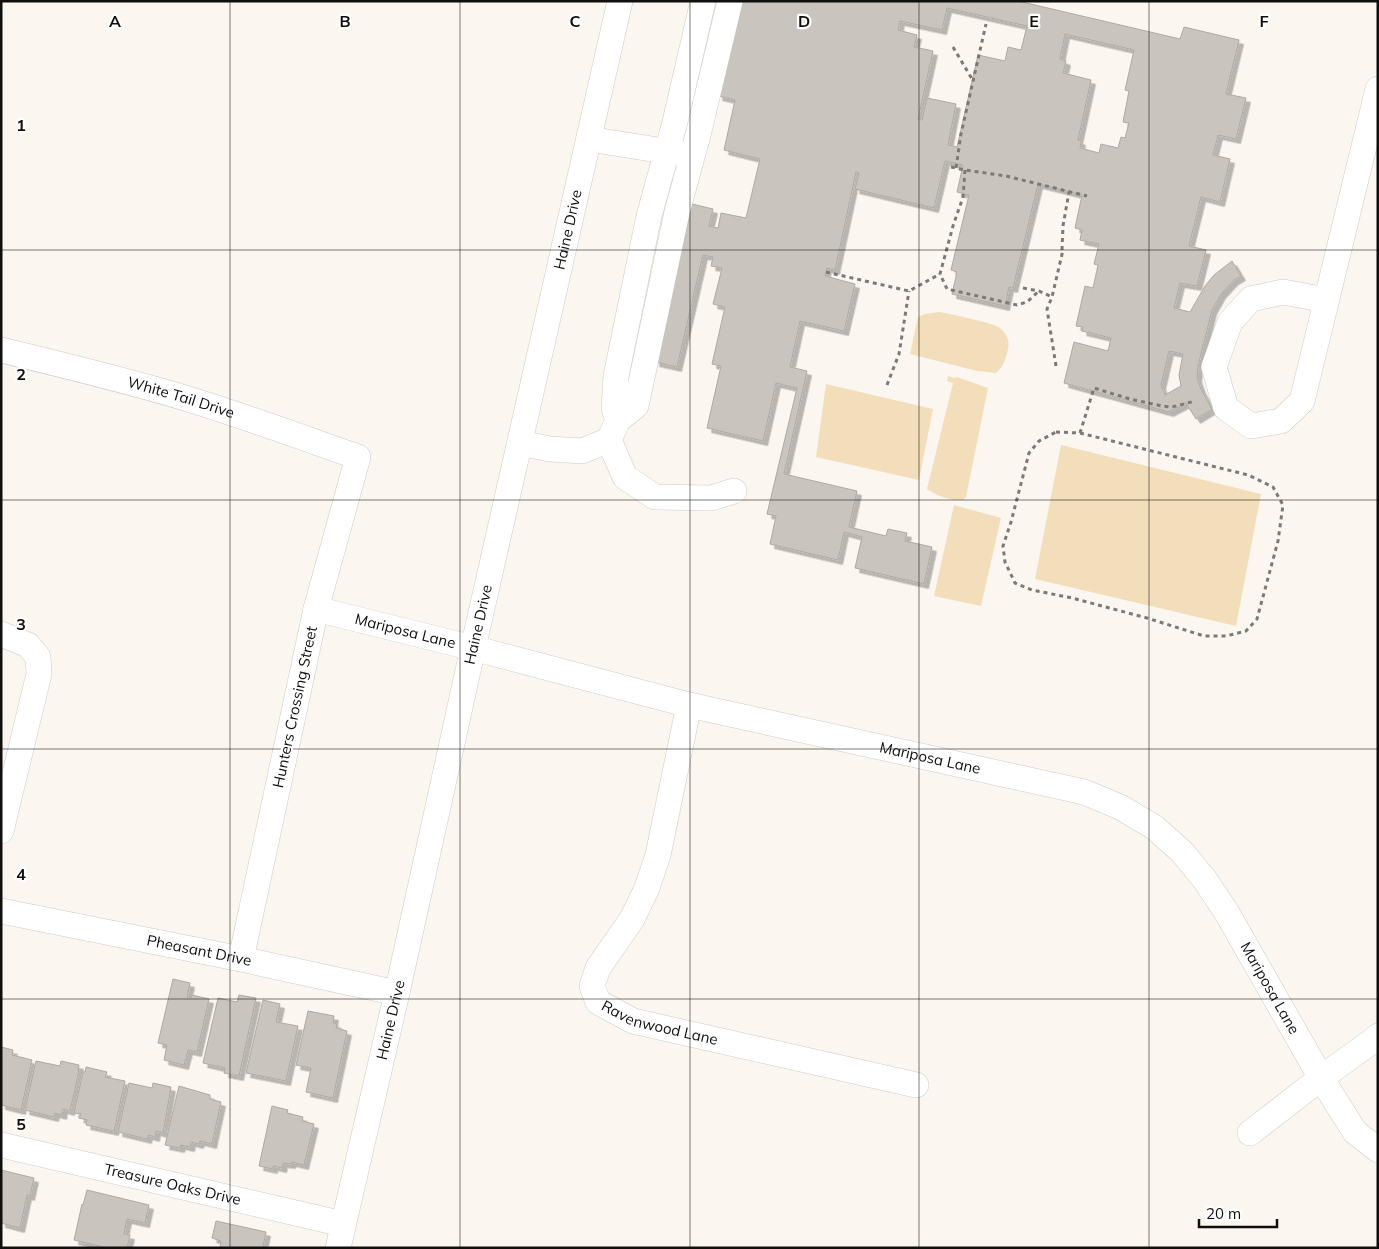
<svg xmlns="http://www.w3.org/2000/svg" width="1379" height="1249" font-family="Mulish,sans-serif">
<defs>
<filter id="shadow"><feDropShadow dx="4.5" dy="4.5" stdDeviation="0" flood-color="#0004"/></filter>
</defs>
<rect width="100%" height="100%" fill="#fbf6ef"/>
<g fill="#f3debb">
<path d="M939 312C950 314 994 323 1000 328 1007 334 1010 341 1008 349 1006 359 1003 367 996 373L977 371 910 354 918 317 925 314Z"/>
<path d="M948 376 954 378 957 377 988 388 966 497 963 500C950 500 938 497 927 489L953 383 947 381Z"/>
<path d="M826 384 933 409 919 480 816 457Z"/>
<path d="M1061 445 1261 494 1236 626 1035 579Z"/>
<path d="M954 505 1001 518 981 606 934 596Z"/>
</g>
<g fill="#c9c5be" stroke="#aea9a2" fill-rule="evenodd" filter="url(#shadow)">
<path d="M740 1H1018L1180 39 1184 27 1239 40 1226 94 1246 98 1236 139 1218 135 1213 155 1230 159 1220 202 1201 197 1189 246 1206 250 1197 286 1180 283 1174 308 1190 312 1205 286 1214 275 1232 261 1241 276 1234 280 1221 294 1212 310 1198 366 1197 378 1201 389 1212 409 1196 419 1186 403 1169 412 1064 383 1074 342 1108 351 1111 338 1082 331 1083 327 1076 326 1085 286 1093 288 1098 265 1094 264 1099 244 1080 240 1082 230 1075 228 1082 195 1038 184 1013 288 1009 287 1005 306 952 294 957 272 951 270 969 195 957 192 963 165 945 161 934 208 855 189 859 173 856 172 835 270 827 268 825 276 855 284 844 331 800 321 790 367 807 371 784 474 857 491 849 527 886 536 888 529 907 533 905 541 932 547 924 584 855 568 862 537 844 532 838 560 770 544 776 516 767 514 797 388 776 383 763 441 707 428 721 366 712 364 725 307 713 304 722 268 711 266 713 257 703 255 677 367 655 362 692 204 713 209 709 226 718 228 721 213 746 218 760 159 724 150 735 100 718 96ZM947 8 1027 26 1021 50 1008 47 1005 61 978 55 957 147 948 145 956 104 927 98 922 120 918 119 933 51 914 47 917 35 898 30 900 21 942 30ZM1065 34 1134 50 1125 90 1129 91 1123 122 1129 123 1125 138 1121 137 1118 148 1101 144 1099 153 1080 148 1081 141 1078 140 1091 80 1063 73 1066 61 1060 59ZM1169 351 1183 354 1179 375 1181 386 1165 395 1161 385Z"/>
<path d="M173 979 190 983 187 997 191 998 192 995 209 999 197 1052 188 1050 184 1065 164 1060 167 1045 158 1043Z"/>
<path d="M239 995 256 998 239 1076 224 1073 225 1068 203 1063 218 998 237 1002Z"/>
<path d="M263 1000 280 1004 276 1022 298 1026 286 1081 246 1073Z"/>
<path d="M308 1011 334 1016 333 1023 337 1024 336 1028 347 1031 333 1098 306 1092 311 1068 296 1065Z"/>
<path d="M1 1047 13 1050 12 1055 32 1060 21 1110 1 1105Z"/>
<path d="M36 1061 60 1066 61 1061 79 1065 78 1071H79L70 1111 63 1109 62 1115 55 1113 54 1117 25 1110Z"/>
<path d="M86 1067 107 1072 105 1077 125 1081 114 1131 86 1125 87 1120 79 1118 81 1114 74 1113 83 1072H85Z"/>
<path d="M129 1083 152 1088 153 1083 171 1087 163 1133 156 1131 155 1137 148 1135 147 1139 118 1132Z"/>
<path d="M179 1086 210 1095V1099L221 1102 212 1144 200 1141 199 1144 191 1142 190 1147 181 1145 180 1148 165 1145Z"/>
<path d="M272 1106 288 1110 287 1113 303 1117 302 1121 314 1124 304 1165 292 1162 291 1164 283 1163 282 1168 273 1166V1169L259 1166Z"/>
<path d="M1 1170 34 1178 30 1196 27 1195 20 1228 1 1223Z"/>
<path d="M87 1190 149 1205 145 1223 127 1219 124 1234 130 1235 127 1248H107L74 1240 82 1204 83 1205Z"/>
<path d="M216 1221 266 1232 263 1246 270 1248H220L221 1241 212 1238Z"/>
</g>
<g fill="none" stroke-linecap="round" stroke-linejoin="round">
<defs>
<g id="minor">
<path d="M589 139 683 154"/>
<path d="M1326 300 1283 292 1251 299 1230 322 1214 367 1226 408 1251 426 1281 421 1302 401 1378 89"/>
<path id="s1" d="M1 350C63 365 125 380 185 398 244 416 301 437 358 457L316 609 241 959"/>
<path d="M618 420 614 408 616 376 649 216 675 122 703 1"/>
<path d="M609 440 625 477 655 497 711 498 734 491"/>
<path d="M520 443 550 449 582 451 609 440 618 420 636 406 677 212 698 135 730 1"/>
<path id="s2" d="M316 609 473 648 689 705 1084 792 1120 807 1154 827 1182 852 1205 880 1227 913 1321 1078 1355 1132 1378 1150"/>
<path d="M1 634 28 645 38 657 39 674 1 831"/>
<path id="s3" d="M689 705 658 855 647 888 632 919 598 968 592 986 598 1002 633 1021 916 1085"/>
<path id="s4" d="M1 911 241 959 397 993"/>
<path d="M1250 1133 1321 1078 1371 1042 1378 1036"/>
<path id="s5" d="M1 1145 343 1224"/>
<path id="s6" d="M338 1248 397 993 473 648 620 1"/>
</g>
</defs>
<use href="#minor" stroke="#cfcbc4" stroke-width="26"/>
<g stroke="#7d7a76" stroke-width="3" stroke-dasharray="4 4" stroke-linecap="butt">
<path d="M953 47 972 79"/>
<path d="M951 167 965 170 1006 176 1087 196"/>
<path d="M956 168 961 134 986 24"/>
<path d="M965 170 963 197 953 226 940 274 947 289 1017 305 1027 302 1039 291"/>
<path d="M1062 250 1063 226 1069 192"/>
<path d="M826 272 909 291 940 274"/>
<path d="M1023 288 1039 291 1052 297"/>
<path d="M1056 366 1047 309 1052 297 1063 250"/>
<path d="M887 385 899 354 909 291"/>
<path d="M1056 432 1080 433 1248 475 1273 487 1283 505 1278 541 1257 619 1246 631 1226 636H1204L1147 618 1072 598 1032 590 1015 583 1005 562 1003 546 1011 522 1029 453 1039 441Z"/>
<path d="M1080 433 1094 388 1130 399 1162 406 1172 407 1195 401"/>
</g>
<use href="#minor" stroke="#fff" stroke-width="25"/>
</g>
<path fill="none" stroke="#110f0d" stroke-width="1" stroke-opacity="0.55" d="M230 1V1248M460 1V1248M690 1V1248M919 1V1248M1149 1V1248M1 250H1378M1 500H1378M1 749H1378M1 999H1378"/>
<g text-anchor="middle" stroke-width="4.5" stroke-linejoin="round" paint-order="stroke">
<g font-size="15" fill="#110f0d" stroke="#fff">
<text dy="5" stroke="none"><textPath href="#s6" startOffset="1044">Haine Drive</textPath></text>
<text dy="5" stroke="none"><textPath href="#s1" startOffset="186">White Tail Drive</textPath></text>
<text dy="5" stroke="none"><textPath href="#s6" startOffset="639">Haine Drive</textPath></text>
<text dy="5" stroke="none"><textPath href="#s2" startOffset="92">Mariposa Lane</textPath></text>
<text transform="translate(295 707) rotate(-78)" y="5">Hunters Crossing Street</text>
<text dy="5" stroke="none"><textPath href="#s2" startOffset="632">Mariposa Lane</textPath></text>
<text dy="5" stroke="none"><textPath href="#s4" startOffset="202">Pheasant Drive</textPath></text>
<text dy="5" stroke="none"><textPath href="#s2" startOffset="1068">Mariposa Lane</textPath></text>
<text dy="5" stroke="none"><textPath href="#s6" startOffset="234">Haine Drive</textPath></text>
<text dy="5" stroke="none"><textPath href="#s3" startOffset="384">Ravenwood Lane</textPath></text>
<text dy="5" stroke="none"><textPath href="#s5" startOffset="176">Treasure Oaks Drive</textPath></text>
</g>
</g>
<g font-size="16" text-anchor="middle" font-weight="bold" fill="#110f0d" stroke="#fff" stroke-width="4.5" stroke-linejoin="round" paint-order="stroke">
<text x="115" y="27">A</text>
<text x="345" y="27">B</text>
<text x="575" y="27">C</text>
<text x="804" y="27">D</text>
<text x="1034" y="27">E</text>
<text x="1264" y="27">F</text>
<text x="21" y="131">1</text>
<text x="21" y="380">2</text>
<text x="21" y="630">3</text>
<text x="21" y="880">4</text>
<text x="21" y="1130">5</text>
</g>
<rect width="1379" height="1249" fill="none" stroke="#110f0d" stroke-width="5"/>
<path d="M1199 1219v8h78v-8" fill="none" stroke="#110f0d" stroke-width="2.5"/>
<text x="1206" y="1219" font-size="15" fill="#110f0d" stroke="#ffffff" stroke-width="4" paint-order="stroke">20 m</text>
</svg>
